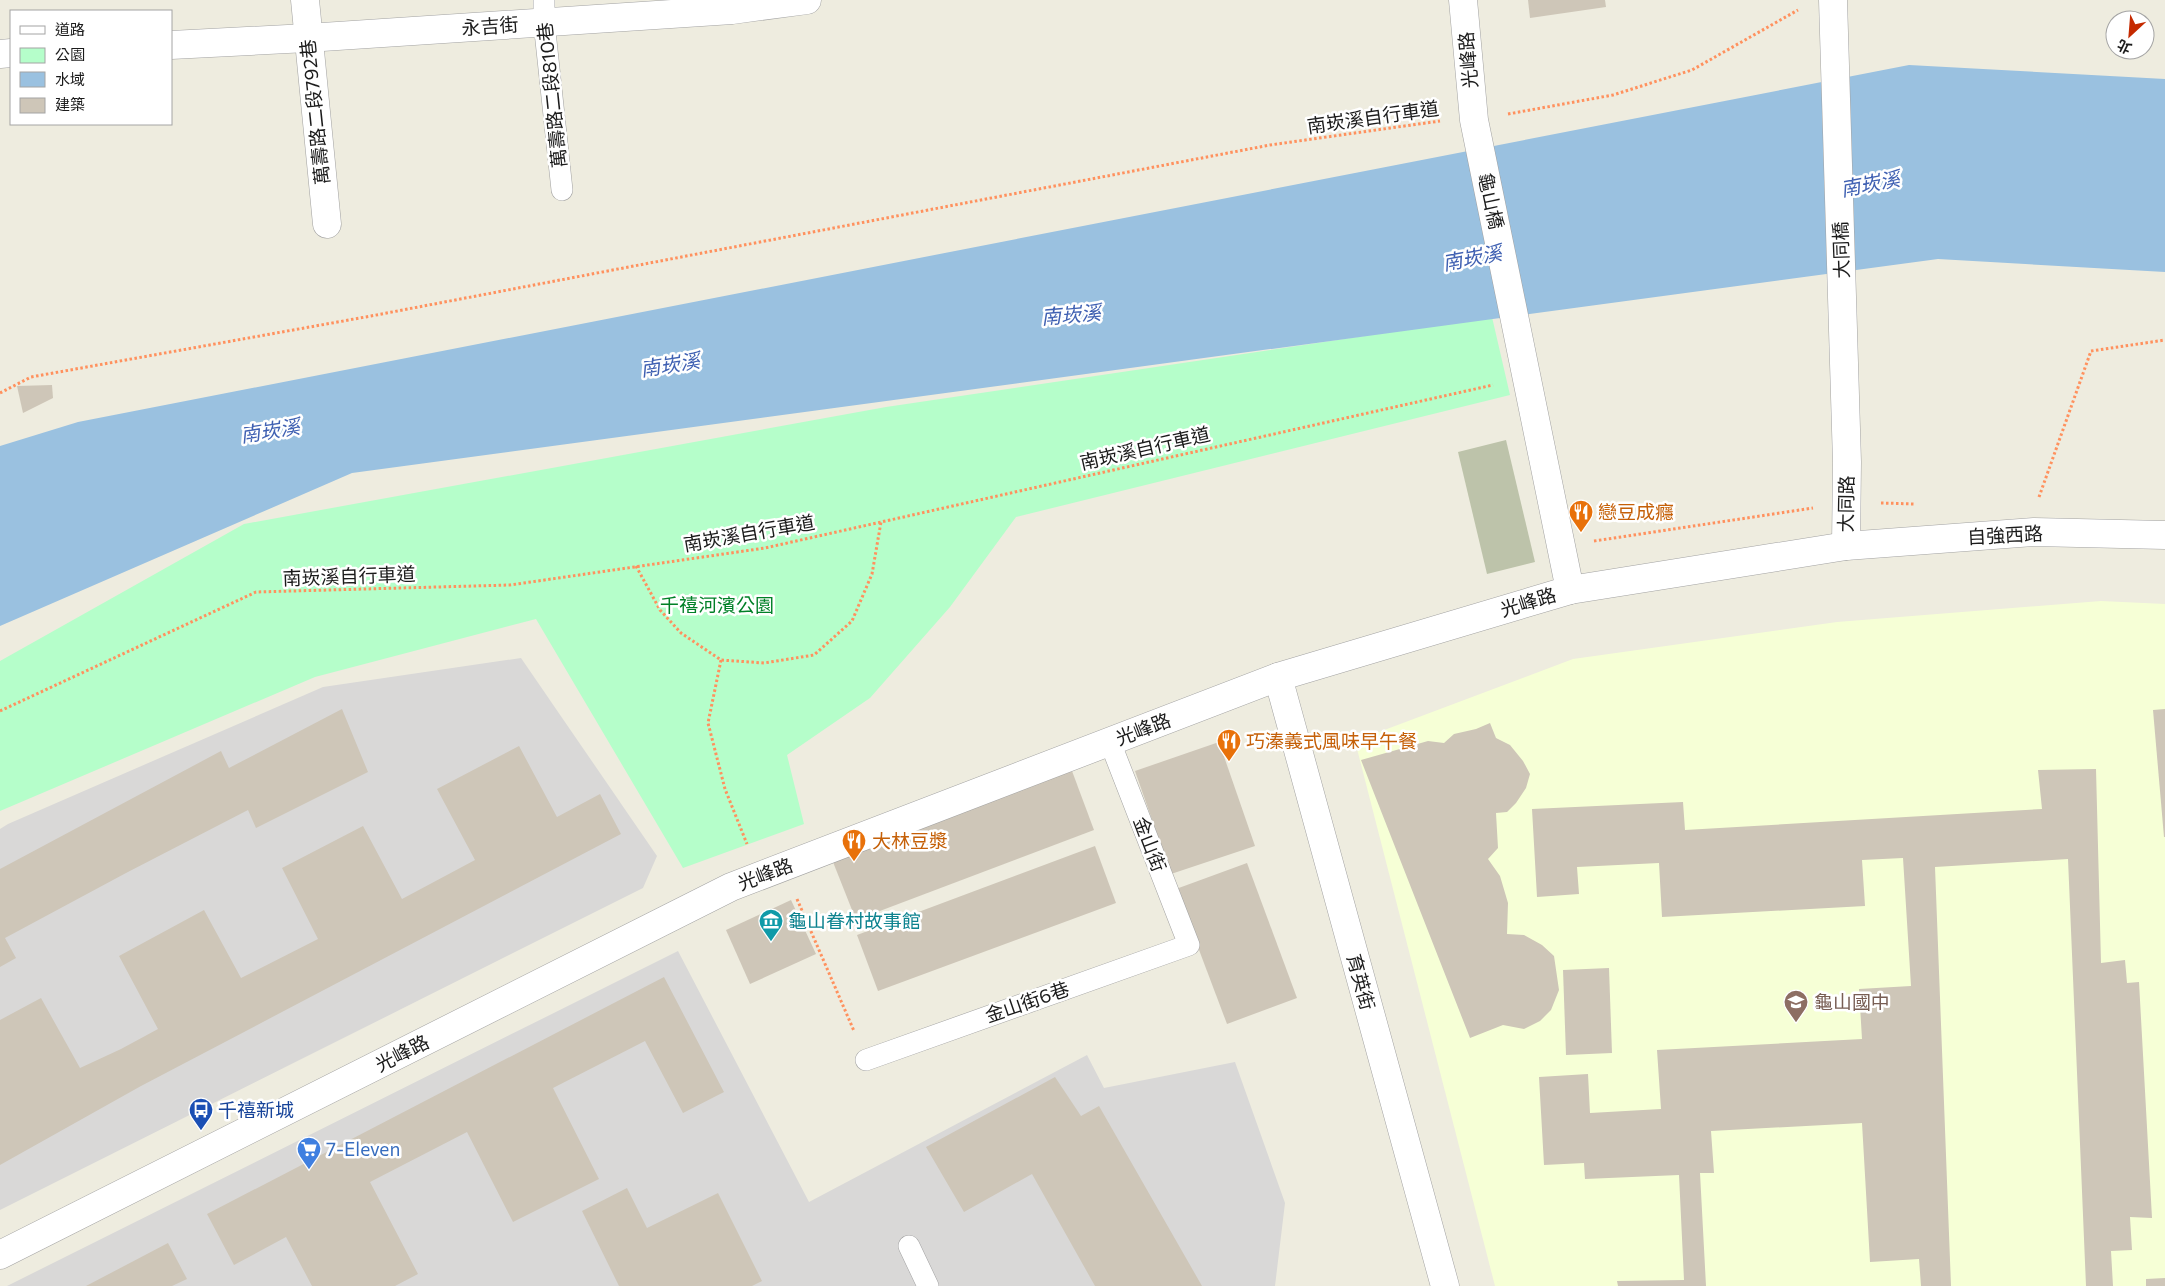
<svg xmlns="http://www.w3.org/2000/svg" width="2165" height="1286" font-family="Commissioner,'Noto Sans TC',sans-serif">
<rect width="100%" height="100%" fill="#eeecdf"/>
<g fill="#d9d8d7">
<path d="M521 658 657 856 643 888 0 1210V829L8 824 323 687Z"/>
<path d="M678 951 809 1202 1087 1055 1104 1088 1235 1062 1285 1203 1275 1286H7Z"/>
</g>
<path fill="#f6ffd6" d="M2101 601 2165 604V1286H1495L1355 741 1573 659 1837 622Z"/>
<path fill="#bdc3aa" d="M1506 440 1535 562 1487 574 1458 452Z"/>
<path fill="#b5feca" d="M1492 317 1510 395 1016 517 950 607 870 698 787 755 804 824 683 868 536 619 315 677 0 811V661L244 524 886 407Z"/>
<path fill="#9ac1e0" d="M1909 65 2165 79V272L1938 259 352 473 0 626V446L78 422Z"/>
<g fill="#cec6b8">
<path d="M1528 0H1605L1606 7 1530 18Z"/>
<path d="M52 385 53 398 23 413 17 386Z"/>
<path d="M342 709 368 772 256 828 248 810 126 873 5 938 16 958 0 967V869L221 751 229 768Z"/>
<path d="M2165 709V837H2164L2153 710Z"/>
<path d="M1490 723 1496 738 1510 745 1523 761 1530 774 1526 788 1516 803 1507 812 1496 813 1498 848 1488 859 1500 876 1508 903 1507 934 1524 935 1542 945 1554 956 1559 990 1551 1010 1540 1021 1524 1029 1503 1025 1470 1038 1361 760 1428 741 1444 743 1454 734 1476 729Z"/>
<path d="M1219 742 1255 846 1171 874 1135 771Z"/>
<path d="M519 746 557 817 600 794 621 834 141 1086 0 1165V1020L41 998 80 1068 121 1049 158 1029 119 956 204 910 241 978 318 939 282 868 363 826 402 899 475 860 437 789Z"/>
<path d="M2096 769 2101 963 2125 960 2127 983 2139 982 2152 1218 2130 1217 2132 1250 2111 1251 2113 1286H2086L2068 859 1935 867 1951 1286H1921L1919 1259 1870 1262 1862 1123 1711 1131 1714 1173H1700L1706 1286H1618L1617 1281 1684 1280 1679 1175 1585 1179 1584 1163 1544 1165 1539 1077 1588 1074 1590 1113 1661 1109 1657 1050 1862 1039 1859 989 1911 986 1903 858 1862 860 1865 906 1662 917 1659 863 1577 867 1579 894 1537 897 1532 809 1683 802 1685 830 2042 809 2038 770Z"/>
<path d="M1072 771 1094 830 856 920 833 862Z"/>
<path d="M1095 846 1116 903 878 991 857 935Z"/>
<path d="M1247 863 1297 998 1227 1024 1176 889Z"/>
<path d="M791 900 816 954 750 984 726 930Z"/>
<path d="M1609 968 1612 1053 1566 1055 1563 970Z"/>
<path d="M664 977 724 1092 683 1113 645 1041 553 1088 599 1179 513 1222 467 1132 370 1182 418 1274 395 1286H312L286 1237 234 1265 207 1214Z"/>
<path d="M1055 1077 1081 1116 1099 1106 1202 1286H1095L1032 1174 964 1212 926 1147Z"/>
<path d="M627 1188 647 1228 718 1193 762 1281 752 1286H619L582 1211Z"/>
<path d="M168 1243 187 1279 172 1286H86Z"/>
<path d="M2165 1278V1286H2146V1279Z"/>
</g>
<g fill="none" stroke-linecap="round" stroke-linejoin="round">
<defs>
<g id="service">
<path d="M544 0V22L562 190"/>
<path d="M866 1060 1189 945 1110 742"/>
<path d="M909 1246 928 1286"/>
</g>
<g id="minor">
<path d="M305 0 327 224"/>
<path d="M1463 0 1474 120 1570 590"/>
<path d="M171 45 307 38 732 10 807 0"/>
<path d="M0 54 11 53"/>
<path d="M1278 677 1445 1286"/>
<path d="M0 1255 731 887 1278 677 1570 590 1846 546 2034 532 2165 535"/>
</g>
<path id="tertiary" d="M1833 0 1847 462 1846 546"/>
</defs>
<use href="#service" stroke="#a2a2a2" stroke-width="22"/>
<use href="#minor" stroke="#a2a2a2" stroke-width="29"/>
<use href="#tertiary" stroke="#a2a2a2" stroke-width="29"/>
<g stroke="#ff915e" stroke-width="3" stroke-dasharray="2.5 2.5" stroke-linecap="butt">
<path d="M1508 114 1613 95 1692 70 1798 10"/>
<path d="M0 393 31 377 371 316 1270 145 1440 121"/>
<path d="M2039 497 2091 351 2165 340"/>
<path d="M1881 503 1915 504"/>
<path d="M1594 541 1813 508"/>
<path d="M636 566 660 610 681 633 721 660 764 663 814 655 852 621 872 574 881 522"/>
<path d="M721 660 708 723 725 789 747 844"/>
<path d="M0 711 256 592 510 585 765 548 1493 385"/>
<path d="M797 899 854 1031"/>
</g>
<use href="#service" stroke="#fff" stroke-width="21"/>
<use href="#minor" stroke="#fff" stroke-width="28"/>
<use href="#tertiary" stroke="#fff" stroke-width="28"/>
</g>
<defs>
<symbol id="restaurant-pin" viewBox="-11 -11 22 30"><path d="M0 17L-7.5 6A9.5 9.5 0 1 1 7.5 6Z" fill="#e8710a" stroke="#fff"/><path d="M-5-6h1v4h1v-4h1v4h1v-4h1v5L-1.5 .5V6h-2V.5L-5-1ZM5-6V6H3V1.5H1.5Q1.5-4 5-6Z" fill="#fff"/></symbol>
<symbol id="museum-pin" viewBox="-11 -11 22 30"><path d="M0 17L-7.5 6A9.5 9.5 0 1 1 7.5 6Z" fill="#0f9aa8" stroke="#fff"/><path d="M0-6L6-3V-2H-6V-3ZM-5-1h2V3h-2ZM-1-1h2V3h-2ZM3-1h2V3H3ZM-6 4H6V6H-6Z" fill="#fff"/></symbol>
<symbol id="school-pin" viewBox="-11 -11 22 30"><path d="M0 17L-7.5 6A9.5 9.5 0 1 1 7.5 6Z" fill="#8d6e63" stroke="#fff"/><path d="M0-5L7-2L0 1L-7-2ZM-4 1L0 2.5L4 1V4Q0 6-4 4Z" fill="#fff"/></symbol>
<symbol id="bus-pin" viewBox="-11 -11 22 30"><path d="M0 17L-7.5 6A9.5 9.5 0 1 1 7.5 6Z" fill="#1a4fb4" stroke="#fff"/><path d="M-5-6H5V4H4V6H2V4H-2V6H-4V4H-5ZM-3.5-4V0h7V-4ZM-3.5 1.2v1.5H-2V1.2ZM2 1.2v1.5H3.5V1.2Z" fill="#fff"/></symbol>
<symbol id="supermarket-pin" viewBox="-11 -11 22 30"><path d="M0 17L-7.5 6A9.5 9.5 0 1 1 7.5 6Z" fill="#3f7fe0" stroke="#fff"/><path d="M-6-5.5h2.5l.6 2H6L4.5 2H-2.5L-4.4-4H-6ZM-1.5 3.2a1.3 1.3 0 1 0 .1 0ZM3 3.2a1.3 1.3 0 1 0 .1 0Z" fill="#fff"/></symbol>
</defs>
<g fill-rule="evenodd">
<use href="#restaurant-pin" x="1567" y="498" width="28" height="38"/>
<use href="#restaurant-pin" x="1215" y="727" width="28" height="38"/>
<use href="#restaurant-pin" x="840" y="827" width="28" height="38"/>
<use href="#museum-pin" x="757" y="907" width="28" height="38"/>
<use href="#school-pin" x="1782" y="988" width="28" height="38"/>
<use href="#bus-pin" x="187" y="1096" width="28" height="38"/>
<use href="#supermarket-pin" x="295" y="1135" width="28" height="38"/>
</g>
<g text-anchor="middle" stroke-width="5" stroke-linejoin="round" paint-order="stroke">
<g font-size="19" fill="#1b1b1b" stroke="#fff">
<text transform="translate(490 26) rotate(-4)" y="7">永吉街</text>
<text transform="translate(1468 60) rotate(-95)" y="7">光峰路</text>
<text transform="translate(552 95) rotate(-96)" y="7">萬壽路二段810巷</text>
<text transform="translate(315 112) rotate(-96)" y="7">萬壽路二段792巷</text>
<text transform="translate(1373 117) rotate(-8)" y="7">南崁溪自行車道</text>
<text transform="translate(1491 201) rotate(78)" y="7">龜山橋</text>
<text transform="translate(1841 250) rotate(-92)" y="7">大同橋</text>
<text transform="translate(1145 448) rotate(-13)" y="7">南崁溪自行車道</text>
<text transform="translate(1846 504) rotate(-89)" y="7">大同路</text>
<text transform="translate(749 533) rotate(-10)" y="7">南崁溪自行車道</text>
<text transform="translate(2005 535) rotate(-3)" y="7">自強西路</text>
<text transform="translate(349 576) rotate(-2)" y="7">南崁溪自行車道</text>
<text transform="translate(1528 602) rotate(-17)" y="7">光峰路</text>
<text transform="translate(1143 729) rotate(-21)" y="7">光峰路</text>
<text transform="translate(1150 844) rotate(69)" y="7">金山街</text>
<text transform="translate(765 874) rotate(-21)" y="7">光峰路</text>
<text transform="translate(1361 982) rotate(75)" y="7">育英街</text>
<text transform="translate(1027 1002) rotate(-19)" y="7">金山街6巷</text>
<text transform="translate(402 1053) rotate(-27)" y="7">光峰路</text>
</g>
<g font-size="19" fill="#c56008" stroke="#fff" text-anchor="start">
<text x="1598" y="519">戀豆成癮</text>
<text x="1246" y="748">巧溱義式風味早午餐</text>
<text x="872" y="848">大林豆漿</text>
</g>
<g font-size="19" fill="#018027" stroke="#fff">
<text x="717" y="612">千禧河濱公園</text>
</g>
<g font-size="19" fill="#0d838f" stroke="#fff" text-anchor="start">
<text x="788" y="928">龜山眷村故事館</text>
</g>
<g font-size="19" fill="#785e54" stroke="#fff" text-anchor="start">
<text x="1814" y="1009">龜山國中</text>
</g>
<g font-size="19" fill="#164399" stroke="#fff" text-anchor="start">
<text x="218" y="1117">千禧新城</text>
</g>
<g font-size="19" fill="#366cbe" stroke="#fff" text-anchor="start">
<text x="326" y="1156">7-Eleven</text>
</g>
<g font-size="20" font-style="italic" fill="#3f60b2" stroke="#fff">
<text transform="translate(1870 184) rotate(-11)" y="7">南崁溪</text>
<text transform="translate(1472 258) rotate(-11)" y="7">南崁溪</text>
<text transform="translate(1071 315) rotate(-5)" y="7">南崁溪</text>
<text transform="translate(670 365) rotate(-9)" y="7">南崁溪</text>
<text transform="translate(270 431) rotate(-9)" y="7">南崁溪</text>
</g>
</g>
<rect x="10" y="10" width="162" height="115" fill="#ffffff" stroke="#a4a4a4"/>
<rect x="20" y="26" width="25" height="8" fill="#ffffff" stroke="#a4a4a4"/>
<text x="55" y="35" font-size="15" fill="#1b1b1b">道路</text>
<rect x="20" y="48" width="25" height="15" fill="#b5feca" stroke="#a4a4a4"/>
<text x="55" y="60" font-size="15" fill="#1b1b1b">公園</text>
<rect x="20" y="72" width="25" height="15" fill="#9ac1e0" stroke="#a4a4a4"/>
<text x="55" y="85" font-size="15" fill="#1b1b1b">水域</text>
<rect x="20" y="98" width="25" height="15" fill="#cec6b8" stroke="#a4a4a4"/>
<text x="55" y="110" font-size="15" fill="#1b1b1b">建築</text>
<g transform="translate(2130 35) rotate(206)"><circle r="24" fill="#ffffff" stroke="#a4a4a4"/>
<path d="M0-4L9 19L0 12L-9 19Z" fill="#c52a00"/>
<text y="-8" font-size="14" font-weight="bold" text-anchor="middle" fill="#1b1b1b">北</text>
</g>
</svg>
